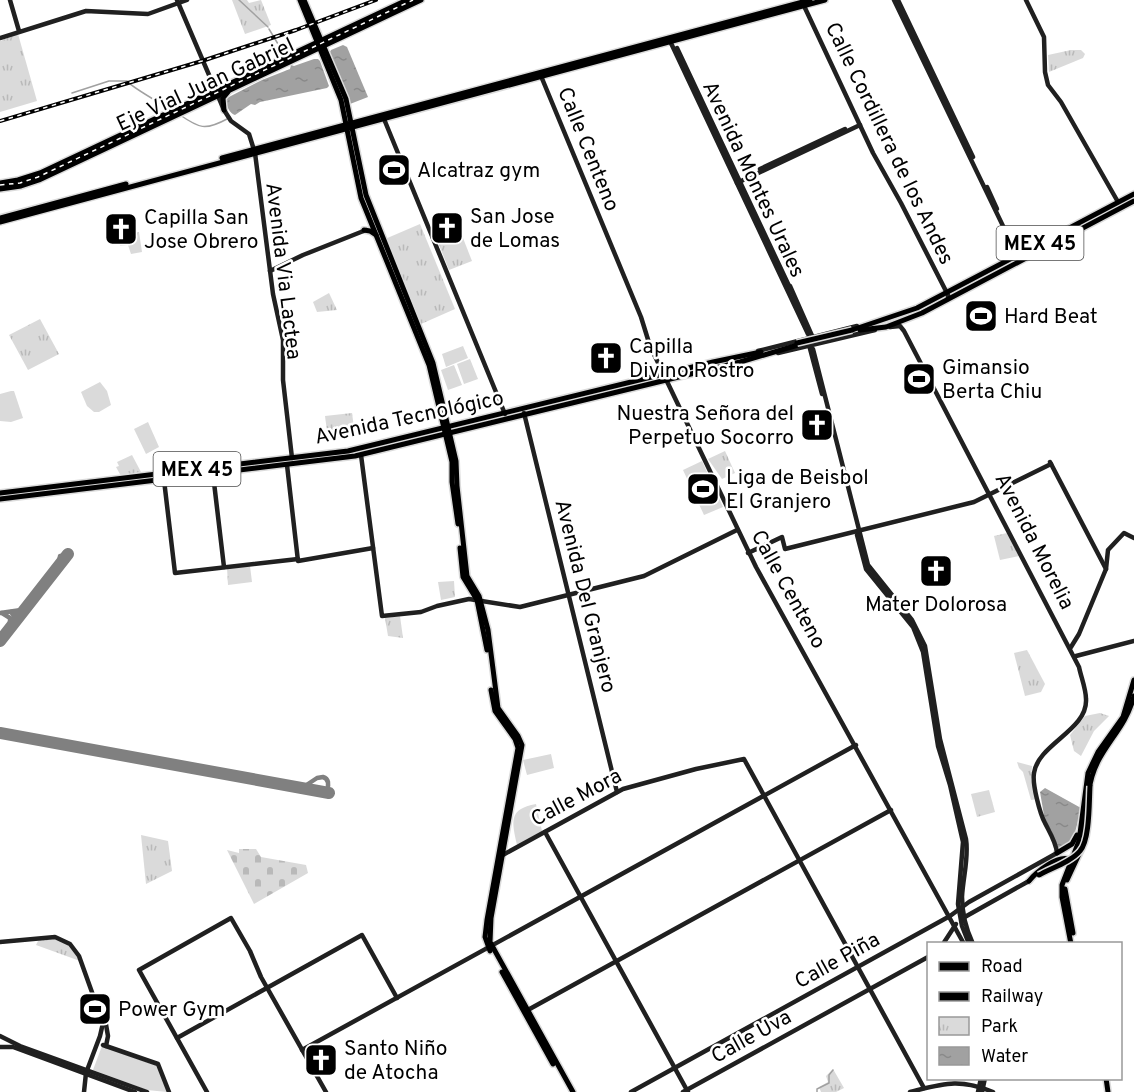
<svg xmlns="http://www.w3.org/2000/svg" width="1134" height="1092" font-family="Overpass,sans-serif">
<defs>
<pattern id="cemetery-stones" width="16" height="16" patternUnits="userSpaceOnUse" patternTransform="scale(1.5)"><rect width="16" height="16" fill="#dadada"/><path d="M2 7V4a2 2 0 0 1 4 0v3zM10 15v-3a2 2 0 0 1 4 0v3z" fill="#b9b9b9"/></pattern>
<pattern id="park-tufts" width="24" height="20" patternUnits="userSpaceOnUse" patternTransform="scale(1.5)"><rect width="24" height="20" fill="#dadada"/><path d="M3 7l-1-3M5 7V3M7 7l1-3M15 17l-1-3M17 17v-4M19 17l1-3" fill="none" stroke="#b9b9b9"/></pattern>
<pattern id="water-ripples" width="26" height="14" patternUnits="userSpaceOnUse" patternTransform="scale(1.5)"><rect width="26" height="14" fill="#a1a1a1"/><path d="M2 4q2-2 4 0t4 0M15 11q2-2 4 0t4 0" fill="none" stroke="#898989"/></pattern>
</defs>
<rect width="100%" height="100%" fill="#fff"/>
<g fill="#dadada">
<path d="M463 346 468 358 446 367 442 354Z"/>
<path d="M470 359 478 379 464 384 457 364Z"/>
<path d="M454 365 462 385 448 390 441 370Z"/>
<path d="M100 382 107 391 111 405 99 412H94L87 406 81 392Z"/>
<path d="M11 391H14L23 418 11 422 0 421V394Z"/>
<path d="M148 422 159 447 146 454 134 429Z"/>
<path d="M702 461 723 507 704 515 683 470Z"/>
<path d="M551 754 554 768 527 775 523 760Z"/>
<path d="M536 804 542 831 517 845C512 822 508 809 536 804Z"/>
<path d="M102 1046 157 1066 167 1092 147 1090 93 1070Z"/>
</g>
<path fill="url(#cemetery-stones)" d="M239 849H256L261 857 306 865 308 873 254 904 227 850 239 853Z"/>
<g fill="url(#park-tufts)">
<path d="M232 0H247L249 3 261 0 271 25 245 34Z"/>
<path d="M18 34 37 101 0 112V41Z"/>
<path d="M1071 50H1081L1085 54 1083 58 1049 72 1048 55Z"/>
<path d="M420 224 455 309 421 324 385 239Z"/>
<path d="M139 232 142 252 131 254 128 245 120 246 119 235Z"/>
<path d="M461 233 472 261 449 270 438 242Z"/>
<path d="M329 293 337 310 317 312 313 302Z"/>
<path d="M40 319 59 354 28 370 9 335Z"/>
<path d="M352 413 355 435 328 439 325 416Z"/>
<path d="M725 451 735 473 722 479 708 459Z"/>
<path d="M132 455 141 472 121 476 116 467 119 466 117 462Z"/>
<path d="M1007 533 1019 556 1000 560 994 536Z"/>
<path d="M250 566 252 582 228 585 227 568Z"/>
<path d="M454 581 455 597 441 600 438 582Z"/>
<path d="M400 616 403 638 388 636 385 618Z"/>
<path d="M1027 650 1045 684 1041 692 1025 696 1014 653Z"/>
<path d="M1100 713 1109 716 1094 731 1081 756 1074 751 1070 735 1085 716Z"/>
<path d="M1017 762 1032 766 1031 779 1036 799 1031 800 1023 772 1019 768Z"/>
<path d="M989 790 995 812 977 817 971 794Z"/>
<path d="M141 835 168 841 172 871 146 884Z"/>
<path d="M50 938 67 943 80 961 36 945 39 939Z"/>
<path d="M833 1069 844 1088 836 1092H821L819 1087 828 1082 826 1076Z"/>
</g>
<g fill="url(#water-ripples)">
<path d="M343 45 347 47 368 97 350 104 330 52 331 50Z"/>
<path d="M314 59H318L320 61 329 86 327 88 260 102 255 105 251 104 235 115C229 113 225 104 227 98L262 80 290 69 291 65 294 66Z"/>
<path d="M1045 788 1081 808 1080 820 1078 821 1073 840 1059 850 1051 830 1045 821 1040 792Z"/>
</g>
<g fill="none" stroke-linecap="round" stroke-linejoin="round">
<g stroke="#a1a1a1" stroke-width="1.5">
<path d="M239 0 268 27"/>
<path d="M269 29 284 54"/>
<path d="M72 93 109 81H127C131 87 162 104 171 110"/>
<path d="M180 115C199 128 205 131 227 119"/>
<path d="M817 1092V1089L829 1083V1075L833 1070"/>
</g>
<g stroke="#808080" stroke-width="4.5">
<path d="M58 568 60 556H66L67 561 60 565"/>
<path d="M11 612 15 617 13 624"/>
<path d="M0 613 21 610 27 606"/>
<path d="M2 613 10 618V628"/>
<path d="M302 788 317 778 323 777C329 779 329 784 327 790L322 792"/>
</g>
<g stroke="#808080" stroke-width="12">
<path d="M0 641 68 554"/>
<path d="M0 733 329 793"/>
</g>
<defs>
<g id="primary">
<path d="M300 0 341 100 361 198 429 365 452 462V482L458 524"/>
<path d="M304 0 346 99 366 195 433 363 456 461 457 486 467 576 479 596 488 630 498 708 518 736 522 745 491 918 490 942 573 1092"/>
<path d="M210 79 217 85 223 86"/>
<path d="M224 110 223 98 228 92"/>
<path d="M222 158 810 0"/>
<path d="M0 183 18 180 40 173 407 0"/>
<path d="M0 189 21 186 39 180 421 0"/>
<path d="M0 218 126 184"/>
<path d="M0 222 825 0"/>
<path d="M364 230 370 231 376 235"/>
<path d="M852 330 917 308 1134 194"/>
<path d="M860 330 886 327 922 313 1134 201"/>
<path d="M0 493 348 451 713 362 761 352"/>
<path d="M0 499 355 456 740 362 798 345"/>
<path d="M460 548 463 577 477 600 487 650"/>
<path d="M1089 791C1094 749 1124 735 1134 696"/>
<path d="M1084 835 1086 815"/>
<path d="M1057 853 1072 844 1077 835"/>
<path d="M1067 880 1081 850"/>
<path d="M1029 881C1037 871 1057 856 1068 859L1069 864"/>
<path d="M1065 889 1073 933"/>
<path d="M1071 944 1062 897V885L1079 841 1088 773 1098 752 1123 717 1134 680"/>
<path d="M490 951 485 937 487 920 518 748 515 739 495 711 491 690"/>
<path d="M502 972 553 1064"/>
<path d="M1106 1078 1108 1092"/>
</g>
</defs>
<use href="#primary" stroke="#dbdbdb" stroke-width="8"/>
<g stroke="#202020" stroke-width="4.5">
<path d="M10 0 19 31"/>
<path d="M177 0 224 110 231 121 249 134 255 153 273 294 283 340V380L292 458"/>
<path d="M894 0 1017 255"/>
<path d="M898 0 973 157"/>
<path d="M1026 0 1044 37 1045 72 1048 85 1061 102 1118 202"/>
<path d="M805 3V8L873 153 901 203 948 295V299"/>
<path d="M0 38 86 11 148 14 187 0"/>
<path d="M670 41 808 334"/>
<path d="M677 48 790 288"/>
<path d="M541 76 641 317 650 346 756 567 964 944"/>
<path d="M384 119 505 414"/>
<path d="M760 169 845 129"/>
<path d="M737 183 860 125"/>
<path d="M987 187 997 209"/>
<path d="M270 271 303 255 366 230"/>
<path d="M790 286 813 338"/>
<path d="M809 345 822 394"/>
<path d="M813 349 868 565 912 620 925 646 940 739 966 839C969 858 963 877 962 897 962 913 966 929 973 944"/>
<path d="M758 351 857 326"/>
<path d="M778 353 875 330"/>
<path d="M524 413 617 792"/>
<path d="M361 455 382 616 421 612 437 606 469 599 520 607 644 576 737 530"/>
<path d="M1050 462 1106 569"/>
<path d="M287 465 298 561 373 548"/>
<path d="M213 474 224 567"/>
<path d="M164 480 175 573 298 559"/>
<path d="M857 535 866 569 913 627 923 652 938 746 950 785 963 842 958 904 962 926 969 944"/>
<path d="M748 553 782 537 785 549 974 502 1051 464"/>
<path d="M1071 647 1079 634 1106 569 1108 550 1124 533 1134 538"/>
<path d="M1076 656 1134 641"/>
<path d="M545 832 688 1092"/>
<path d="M501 856 623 789 696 769 744 759 924 1088"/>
<path d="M963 918 1029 881"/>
<path d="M0 942 55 937 70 944 79 956 103 1023 100 1036 86 1073 84 1092"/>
<path d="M943 944 956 924"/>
<path d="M526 1011 891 810"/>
<path d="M105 1019 108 1036 106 1046"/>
<path d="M0 1036 20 1046 147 1092"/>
<path d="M177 1038 362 935 397 998"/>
<path d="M103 1045 158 1064 169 1092"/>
<path d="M0 1047H13L135 1092"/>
<path d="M302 1050 856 745"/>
<path d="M207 1092 139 970 231 918 250 951 261 977 326 1092"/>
<path d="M631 1092 950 916 969 902 1057 853C1056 842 1050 833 1045 823 1040 814 1032 784 1034 773 1038 744 1088 730 1086 699 1086 689 1081 677 1079 667L904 331 900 326 890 327"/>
<path d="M683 1092 928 957"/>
<path d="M910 1092C943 1084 959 1078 993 1092"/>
<path d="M978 1092 981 1078"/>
<path d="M982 1092 985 1078"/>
</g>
<use href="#primary" stroke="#000" stroke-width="5"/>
<defs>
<g id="rail">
<path d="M0 121 202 61 296 30 376 0"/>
<path d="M0 185 20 183 38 177 413 0"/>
</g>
</defs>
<use href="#rail" stroke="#000" stroke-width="4"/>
<use href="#rail" stroke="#fff" stroke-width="1.5" stroke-dasharray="4.5" stroke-linecap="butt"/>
<defs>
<g id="primary-bridge">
<path d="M797 343 852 330"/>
<path d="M1039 875C1051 868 1071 862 1080 851 1090 840 1089 802 1090 786"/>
</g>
</defs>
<use href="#primary-bridge" stroke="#dbdbdb" stroke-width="8" stroke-linecap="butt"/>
<use href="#primary-bridge" stroke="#000" stroke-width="5"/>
</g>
<defs>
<symbol id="stadium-square" viewBox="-11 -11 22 22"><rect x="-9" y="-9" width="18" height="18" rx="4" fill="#000" stroke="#fff"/><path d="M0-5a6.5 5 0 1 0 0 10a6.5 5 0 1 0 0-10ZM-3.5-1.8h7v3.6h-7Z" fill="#fff"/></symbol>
<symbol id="church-square" viewBox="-11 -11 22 22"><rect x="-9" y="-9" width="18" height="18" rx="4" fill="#000" stroke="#fff"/><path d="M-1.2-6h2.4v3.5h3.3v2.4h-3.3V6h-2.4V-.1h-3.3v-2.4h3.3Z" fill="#fff"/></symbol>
</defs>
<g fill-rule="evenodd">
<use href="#stadium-square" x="375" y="151" width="38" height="38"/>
<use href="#church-square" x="428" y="209" width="38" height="38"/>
<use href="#church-square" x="102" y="210" width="38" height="38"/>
<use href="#stadium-square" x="962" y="297" width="38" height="38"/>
<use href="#church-square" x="587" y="339" width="38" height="38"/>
<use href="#stadium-square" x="900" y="360" width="38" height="38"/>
<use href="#church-square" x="798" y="406" width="38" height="38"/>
<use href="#stadium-square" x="684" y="470" width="38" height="38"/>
<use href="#church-square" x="917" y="552" width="38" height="38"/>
<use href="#stadium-square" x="76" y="990" width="38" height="38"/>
<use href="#church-square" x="302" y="1041" width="38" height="38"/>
</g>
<g text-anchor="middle" stroke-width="5" stroke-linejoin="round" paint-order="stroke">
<g fill="#fff" stroke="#4c4c4c" stroke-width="1.5">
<rect x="996.5" y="226" width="87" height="34" rx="4.5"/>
<rect x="153.5" y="452" width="87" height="34" rx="4.5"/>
</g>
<g font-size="20" font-weight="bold" fill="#000">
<text x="1040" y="250">MEX 45</text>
<text x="197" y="476">MEX 45</text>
</g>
<g font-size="21" fill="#000" stroke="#fff">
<text transform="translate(205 84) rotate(-25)" y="7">Eje Vial Juan Gabriel</text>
<text transform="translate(890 143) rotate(64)" y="7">Calle Cordillera de los Andes</text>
<text transform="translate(589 149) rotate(68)" y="7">Calle Centeno</text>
<text transform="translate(754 179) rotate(65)" y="7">Avenida Montes Urales</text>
<text transform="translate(284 271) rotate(83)" y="7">Avenida Via Lactea</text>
<text transform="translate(409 417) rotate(-12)" y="7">Avenida Tecnológico</text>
<text transform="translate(1035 541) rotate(63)" y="7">Avenida Morelia</text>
<text transform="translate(789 589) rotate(61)" y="7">Calle Centeno</text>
<text transform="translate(586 596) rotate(76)" y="7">Avenida Del Granjero</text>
<text transform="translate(576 797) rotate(-28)" y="7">Calle Mora</text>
<text transform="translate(837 960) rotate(-29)" y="7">Calle Piña</text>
<text transform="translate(751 1036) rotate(-29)" y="7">Calle Uva</text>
</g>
<g font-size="21" fill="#000" stroke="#fff" text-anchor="start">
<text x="417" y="177">Alcatraz gym</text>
<text x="470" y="223">San Jose<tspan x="470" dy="24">de Lomas</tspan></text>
<text x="144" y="224">Capilla San<tspan x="144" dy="24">Jose Obrero</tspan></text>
<text x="1004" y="323">Hard Beat</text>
<text x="629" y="353">Capilla<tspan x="629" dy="24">Divino Rostro</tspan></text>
<text x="942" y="374">Gimansio<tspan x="942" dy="24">Berta Chiu</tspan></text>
<text x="794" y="420" text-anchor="end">Nuestra Señora del<tspan x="794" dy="24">Perpetuo Socorro</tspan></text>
<text x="726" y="484">Liga de Beisbol<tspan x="726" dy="24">El Granjero</tspan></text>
<text x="936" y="611" text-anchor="middle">Mater Dolorosa</text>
<text x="118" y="1016">Power Gym</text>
<text x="344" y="1055">Santo Niño<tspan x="344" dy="24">de Atocha</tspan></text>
</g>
</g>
<rect x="927" y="942" width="195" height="138" fill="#ffffff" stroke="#999999" stroke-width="1.5"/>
<rect x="939" y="962" width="30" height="9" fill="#000000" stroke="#999999" stroke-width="1.5"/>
<text x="981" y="972" font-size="18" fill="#000000">Road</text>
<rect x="939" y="992" width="30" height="9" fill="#000000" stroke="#999999" stroke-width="1.5"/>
<text x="981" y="1002" font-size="18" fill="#000000">Railway</text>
<rect x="939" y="1017" width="30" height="18" fill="url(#park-tufts)" stroke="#999999" stroke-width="1.5"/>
<text x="981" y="1032" font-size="18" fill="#000000">Park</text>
<rect x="939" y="1047" width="30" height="18" fill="url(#water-ripples)" stroke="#999999" stroke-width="1.5"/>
<text x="981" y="1062" font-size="18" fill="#000000">Water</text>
</svg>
